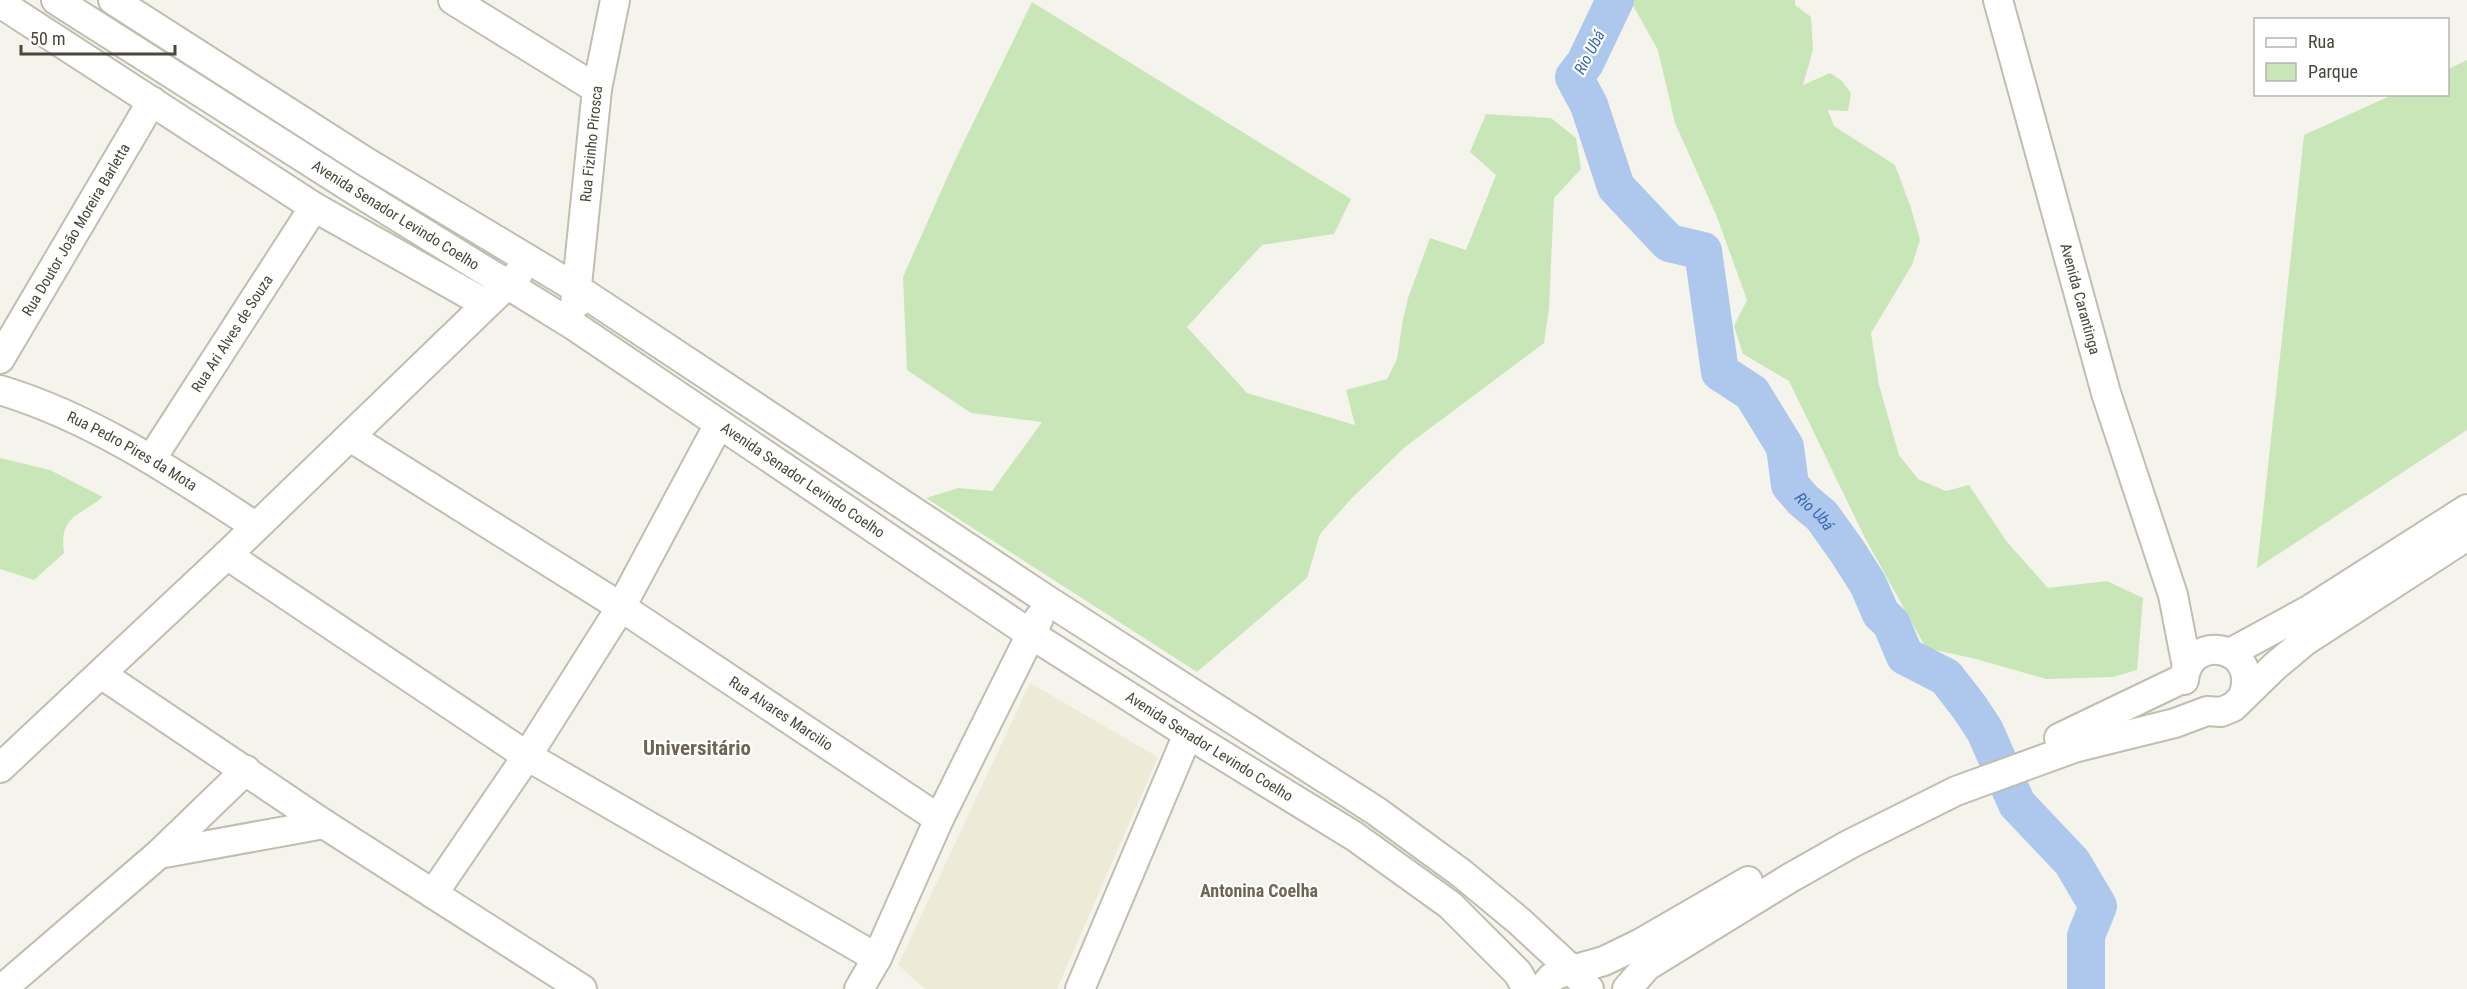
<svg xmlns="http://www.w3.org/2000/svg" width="2467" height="989" font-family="'Roboto Condensed',sans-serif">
<rect width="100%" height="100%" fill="#f5f4ec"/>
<path fill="#edebd7" d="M1030 683 1158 757 1057 989H925L898 965Z"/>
<g fill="#c9e6b8">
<path d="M1630 0H1795V5L1811 17 1813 50 1803 85 1830 73 1842 81 1851 93 1848 111 1828 110 1834 126 1895 165 1911 208 1920 240 1912 265 1871 333 1879 385 1899 455 1918 479 1946 491 1969 485 2007 542 2048 588 2107 581 2143 598 2137 670 2113 677 2046 679 1976 659 1926 648 1864 536 1789 381 1743 354 1734 326 1747 300 1717 217 1675 123 1658 50Z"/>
<path d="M1032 2 1351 199 1334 234 1262 245 1187 327 1247 393 1355 425 1346 390 1387 379 1397 359 1403 319 1408 298 1430 238 1466 250 1496 175 1470 152 1486 114 1551 118 1576 138 1581 169 1554 198 1549 309 1544 343 1405 447 1351 499 1320 534 1307 578 1197 672 926 498 958 488 992 491 1042 422 971 413 907 370 903 277 955 160Z"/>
<path d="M2467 60V430L2257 568 2304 135 2392 95 2448 94V69Z"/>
<path d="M0 458 50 470 103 497C78 517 59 516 64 553L34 580 0 569Z"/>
</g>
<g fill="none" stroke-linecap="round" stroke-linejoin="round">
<path stroke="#adc7ed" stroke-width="38" id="s1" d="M1615 0 1585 63 1574 77 1589 105 1616 187 1669 243 1703 251 1720 372 1752 393 1785 447 1790 485 1803 500 1822 516 1847 551 1868 584 1881 614 1891 623 1905 656 1946 677 1970 708 1985 731 2017 804 2072 862 2098 906 2086 936V989"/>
<defs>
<g id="minor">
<path id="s2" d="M56 0 348 186 573 325 1032 635 1188 734 1354 836 1450 905 1518 973 1527 989"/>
<path d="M113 0 366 162 576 288 1047 600 1376 811 1461 873 1519 921 1572 970 1589 989"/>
<path d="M453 0 597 89"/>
<path id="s3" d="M1998 0 2106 393 2173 595 2187 667"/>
<path d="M0 3 314 207 486 304"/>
<path id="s4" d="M575 305 597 89 615 0"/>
<path id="s5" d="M0 359 152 101"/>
<path id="s6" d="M0 390C93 418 174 473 255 526"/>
<path id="s7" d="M350 437 621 607 939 819"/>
<path id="s8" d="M152 458 314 207"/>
<path d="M227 555 527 756 877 958"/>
<path d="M2230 653 2309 610 2467 509"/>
<path d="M101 674 324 824 582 989"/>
<path d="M2184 680C2188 632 2262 644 2243 697"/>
<path d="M2059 738 2184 678"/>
<path d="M0 768 227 555 518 274"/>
<path d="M159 854 324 824"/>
<path d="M433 894 527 756 621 607 719 424"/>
<path d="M2 989 159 854 246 770"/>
<path d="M859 989 877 958 939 819 1039 618"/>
<path d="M1080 989 1188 734"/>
<path d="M1542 989 1551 978 1558 974 1604 961 1639 944 1748 881"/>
<path d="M1627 989 1647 966 1790 878 1850 844 1956 791 2074 748 2175 723 2207 711 2221 712 2233 707 2274 667 2305 641 2467 536"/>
</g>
</defs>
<use href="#minor" stroke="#c0beaf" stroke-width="32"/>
<use href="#minor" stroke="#fff" stroke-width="28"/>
</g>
<g text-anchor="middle" stroke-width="4.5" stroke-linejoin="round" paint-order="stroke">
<g font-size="15" fill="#49463a" stroke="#fff">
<text dy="5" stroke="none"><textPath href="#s4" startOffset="162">Rua Fizinho Pirosca</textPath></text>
<text dy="5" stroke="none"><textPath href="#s2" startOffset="402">Avenida Senador Levindo Coelho</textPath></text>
<text dy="5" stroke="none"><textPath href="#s5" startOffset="150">Rua Doutor João Moreira Barletta</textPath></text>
<text dy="5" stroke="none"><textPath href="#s3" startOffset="310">Avenida Carantinga</textPath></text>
<text dy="5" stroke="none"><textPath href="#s8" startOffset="148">Rua Ari Alves de Souza</textPath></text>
<text dy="5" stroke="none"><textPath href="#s6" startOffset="146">Rua Pedro Pires da Mota</textPath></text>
<text dy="5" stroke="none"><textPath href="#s2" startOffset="888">Avenida Senador Levindo Coelho</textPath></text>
<text dy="5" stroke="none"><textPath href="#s7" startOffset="512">Rua Alvares Marcilio</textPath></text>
<text dy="5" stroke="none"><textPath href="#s2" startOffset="1374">Avenida Senador Levindo Coelho</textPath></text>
</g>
<g font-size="16" font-style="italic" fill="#3767b1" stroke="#fff">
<text transform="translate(1589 52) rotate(-62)" y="6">Rio Ubá</text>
<text dy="6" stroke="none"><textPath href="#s1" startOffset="616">Rio Ubá</textPath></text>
</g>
<g font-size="18" font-weight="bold" fill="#6c6652" stroke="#fff">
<text x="1259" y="897">Antonina Coelha</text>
</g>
<g font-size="21" font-weight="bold" fill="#6c6652" stroke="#fff">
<text x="697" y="755">Universitário</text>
</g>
</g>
<rect x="2254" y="18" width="195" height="78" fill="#ffffff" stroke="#b6b5b0" stroke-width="1.5"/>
<rect x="2266" y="38" width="30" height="9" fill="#ffffff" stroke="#b6b5b0" stroke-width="1.5"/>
<text x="2308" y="48" font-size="18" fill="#49463a">Rua</text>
<rect x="2266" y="63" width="30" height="18" fill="#c9e6b8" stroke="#b6b5b0" stroke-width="1.5"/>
<text x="2308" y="78" font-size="18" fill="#49463a">Parque</text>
<path d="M21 45v9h154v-9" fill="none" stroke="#49463a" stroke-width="3"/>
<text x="30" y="45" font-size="18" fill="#49463a" stroke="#ffffff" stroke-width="4.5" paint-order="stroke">50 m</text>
</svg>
